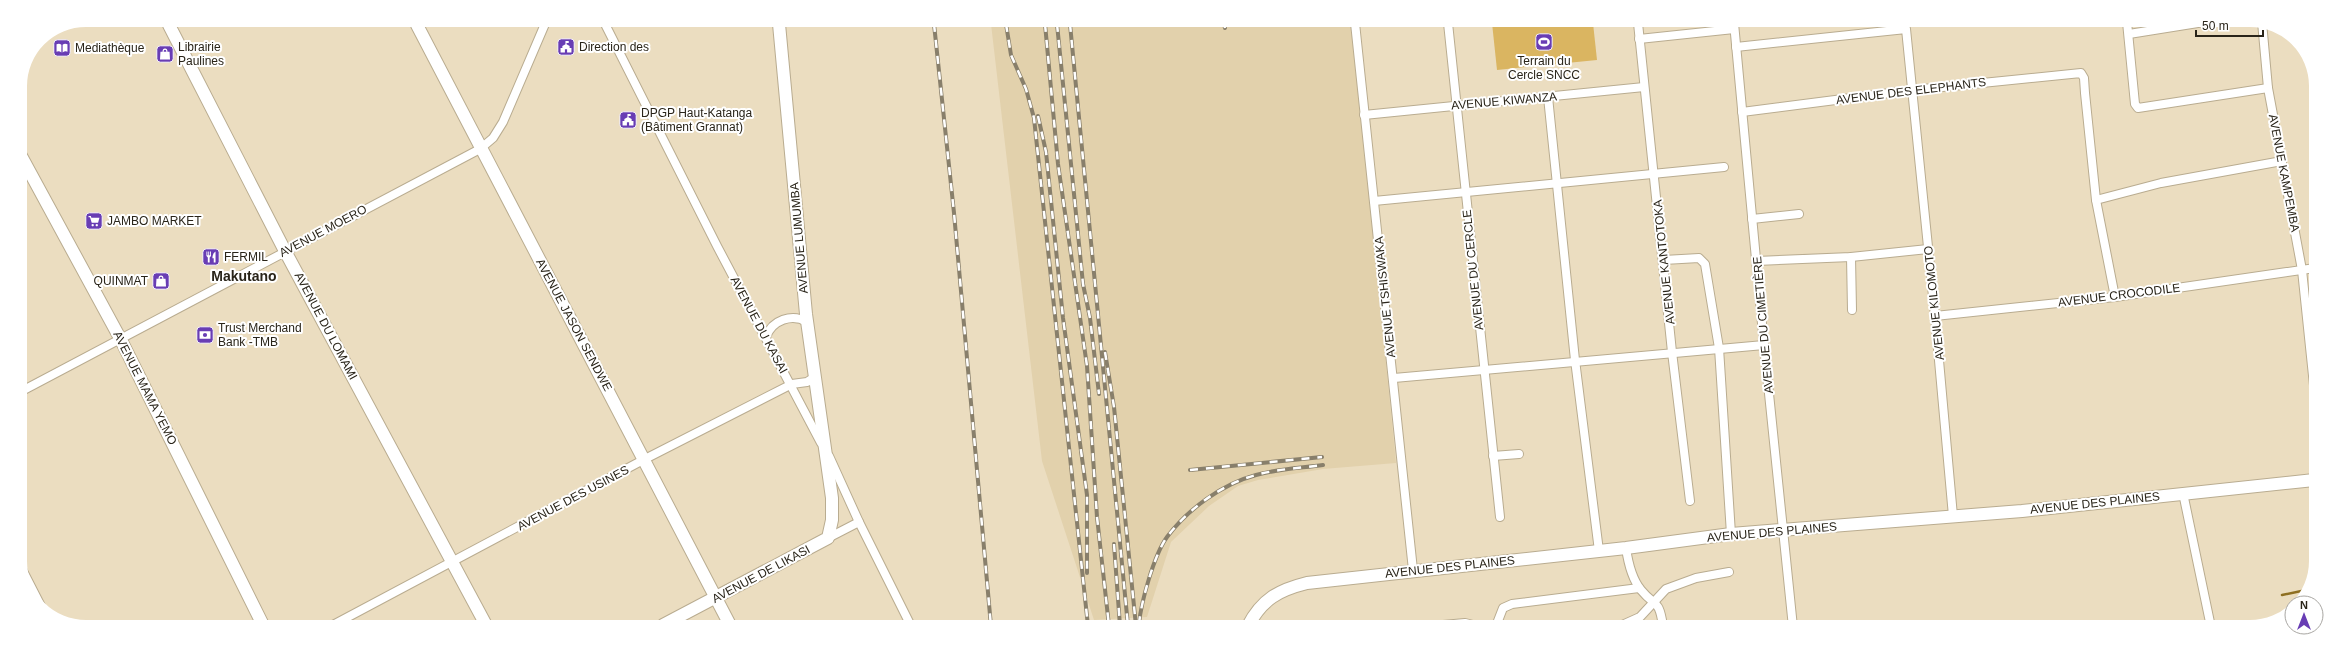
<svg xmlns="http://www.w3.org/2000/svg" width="2336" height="647" font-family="Helvetica,sans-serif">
<rect width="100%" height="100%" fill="#ebddc0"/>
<path fill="#e2d1ac" d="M1352 23 1396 463 1323 469 1258 480 1238 486 1209 506 1171 542 1147 617 1094 620 1042 461 991 24Z"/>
<path fill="#dab561" d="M1492 23H1593L1597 60 1497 70Z"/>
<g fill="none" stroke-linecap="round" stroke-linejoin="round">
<path stroke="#8e6f21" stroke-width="2.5" d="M2282 595 2306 590"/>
<defs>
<g id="street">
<path d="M2127 22 2135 104 2138 108 2268 88"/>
<path d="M2262 22 2268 88 2302 270 2315 395"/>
<path d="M1355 23 1413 570"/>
<path d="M1448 23 1500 517"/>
<path d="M1638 23 1672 352 1690 501"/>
<path d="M1734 23 1764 345 1793 627"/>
<path d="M605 24 717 246 821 443"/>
<path d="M2129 34 2204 22"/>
<path d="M1639 39 1734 29"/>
<path d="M1736 47 1906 29 1935 316 1953 516"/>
<path d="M1548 97 1575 360 1599 551"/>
<path d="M1742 112 1913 90 2081 73 2084 78 2085 93 2096 200 2115 297"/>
<path d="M1364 115 1644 87"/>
<path d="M2096 200 2161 183 2282 161"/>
<path d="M1374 201 1724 167"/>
<path d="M1752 219 1799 214"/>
<path d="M1851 257 1852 310"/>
<path d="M1664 260 1699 258 1705 264 1719 348 1731 534"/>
<path d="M1757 261 1851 257 1928 249"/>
<path d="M1935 316 2115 297 2315 268"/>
<path d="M766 337C772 320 792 313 807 322"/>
<path d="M1394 378 1764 345"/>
<path d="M20 392 480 149 493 138 503 122 545 24"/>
<path d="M829 456 859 522 911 626"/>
<path d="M1493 456 1519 454"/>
<path d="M2183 493 2211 627"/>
<path d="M828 538 859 522"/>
<path d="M1626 548C1628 562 1632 579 1641 590 1656 608 1659 599 1663 626"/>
<path d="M22 569 42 608"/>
<path d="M333 625 645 459 792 384 807 382 815 377"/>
<path d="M1432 626 1465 623 1477 626"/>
<path d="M1496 626 1503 608 1512 604 1639 588"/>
<path d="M1620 626 1640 617 1666 589 1696 578 1729 572"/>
</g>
<g id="secondary">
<path d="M169 25 285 251 486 625"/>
<path d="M417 25 730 625"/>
<path d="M20 154 121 340 263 625"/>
<path d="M663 625 828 538 832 520V498L806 314 779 24"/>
<path d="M1248 626C1262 599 1279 590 1307 583L1626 548 1731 534 2022 511 2314 480"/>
</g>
</defs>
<use href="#street" stroke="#b9ac90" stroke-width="10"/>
<use href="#secondary" stroke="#b9ac90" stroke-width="14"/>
<use href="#street" stroke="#fff" stroke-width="8"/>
<use href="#secondary" stroke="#fff" stroke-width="12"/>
<defs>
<g id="rail">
<path d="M934 24 954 213 991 626"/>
<path d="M1006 24 1011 55 1026 89 1034 118 1088 626"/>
<path d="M1045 24 1058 164 1087 366 1097 517 1109 626"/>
<path d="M1057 24 1083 284 1090 318 1099 394"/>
<path d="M1070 24 1128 626"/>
<path d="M1224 24 1225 28"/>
<path d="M1038 116 1046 152 1063 318 1087 495V573"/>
<path d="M1105 352 1114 407 1136 626"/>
<path d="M1190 470 1322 457"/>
<path d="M1114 544 1120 626"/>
<path d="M1139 624C1141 602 1154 555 1167 537 1188 509 1222 484 1256 475 1277 469 1301 468 1323 465"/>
</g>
</defs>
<use href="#rail" stroke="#887f6b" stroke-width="4"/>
<use href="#rail" stroke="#fff" stroke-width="2.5" stroke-dasharray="8" stroke-linecap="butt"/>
</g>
<defs>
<symbol id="stadium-square" viewBox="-11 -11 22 22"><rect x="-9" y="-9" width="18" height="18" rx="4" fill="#683db4" stroke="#fff"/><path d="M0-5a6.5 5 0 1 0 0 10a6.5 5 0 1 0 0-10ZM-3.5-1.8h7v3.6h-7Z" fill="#fff"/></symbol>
<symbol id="civic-square" viewBox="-11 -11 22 22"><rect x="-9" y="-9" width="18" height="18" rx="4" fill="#683db4" stroke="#fff"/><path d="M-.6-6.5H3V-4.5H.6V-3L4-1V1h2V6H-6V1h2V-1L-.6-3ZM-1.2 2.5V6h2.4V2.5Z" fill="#fff"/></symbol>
<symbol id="library-square" viewBox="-11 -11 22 22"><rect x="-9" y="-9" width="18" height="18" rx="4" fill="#683db4" stroke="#fff"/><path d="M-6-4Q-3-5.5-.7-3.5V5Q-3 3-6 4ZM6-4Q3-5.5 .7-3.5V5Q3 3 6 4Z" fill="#fff"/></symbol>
<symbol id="shop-square" viewBox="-11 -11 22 22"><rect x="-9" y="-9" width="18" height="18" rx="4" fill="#683db4" stroke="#fff"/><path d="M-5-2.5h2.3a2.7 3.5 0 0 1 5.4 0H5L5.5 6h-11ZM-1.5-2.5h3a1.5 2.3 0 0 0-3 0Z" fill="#fff"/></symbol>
<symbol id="supermarket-square" viewBox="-11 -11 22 22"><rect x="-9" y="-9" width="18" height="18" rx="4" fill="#683db4" stroke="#fff"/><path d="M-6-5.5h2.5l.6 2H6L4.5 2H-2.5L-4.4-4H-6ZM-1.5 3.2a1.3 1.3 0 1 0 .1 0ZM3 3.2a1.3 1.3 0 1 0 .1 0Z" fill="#fff"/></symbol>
<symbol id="restaurant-square" viewBox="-11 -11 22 22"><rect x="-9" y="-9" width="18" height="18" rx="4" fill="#683db4" stroke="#fff"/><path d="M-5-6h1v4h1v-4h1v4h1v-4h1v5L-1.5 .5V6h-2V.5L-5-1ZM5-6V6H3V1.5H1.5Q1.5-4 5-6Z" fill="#fff"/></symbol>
<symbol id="bank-square" viewBox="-11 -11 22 22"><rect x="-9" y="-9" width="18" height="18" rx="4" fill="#683db4" stroke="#fff"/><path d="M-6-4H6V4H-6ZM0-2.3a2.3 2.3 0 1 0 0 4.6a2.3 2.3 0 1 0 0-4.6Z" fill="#fff"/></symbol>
</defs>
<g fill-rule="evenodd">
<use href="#stadium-square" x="1534" y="32" width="20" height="20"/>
<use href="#civic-square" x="556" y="37" width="20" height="20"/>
<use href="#library-square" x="52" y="38" width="20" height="20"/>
<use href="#shop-square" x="155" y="44" width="20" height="20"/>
<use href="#civic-square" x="618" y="110" width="20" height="20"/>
<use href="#supermarket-square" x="84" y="211" width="20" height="20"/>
<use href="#restaurant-square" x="201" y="247" width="20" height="20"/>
<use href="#shop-square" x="151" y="271" width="20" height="20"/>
<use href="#bank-square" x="195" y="325" width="20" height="20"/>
</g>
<g text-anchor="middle" stroke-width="4" stroke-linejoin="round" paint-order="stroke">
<g font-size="12" fill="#292419" stroke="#fff" text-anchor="start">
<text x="178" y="51">Librairie<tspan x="178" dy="14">Paulines</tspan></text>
<text x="579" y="51">Direction des</text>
<text x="75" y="52">Mediathèque</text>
<text x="1544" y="65" text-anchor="middle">Terrain du<tspan x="1544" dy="14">Cercle SNCC</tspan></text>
<text x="641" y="117">DPGP Haut-Katanga<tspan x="641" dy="14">(Bâtiment Grannat)</tspan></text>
<text x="107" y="225">JAMBO MARKET</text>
<text x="224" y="261">FERMIL</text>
<text x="148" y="285" text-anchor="end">QUINMAT</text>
<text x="218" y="332">Trust Merchand<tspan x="218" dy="14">Bank -TMB</tspan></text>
</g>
<g font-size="12" fill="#292419" stroke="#fff">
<text transform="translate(1911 91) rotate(-7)" y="4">AVENUE DES ELEPHANTS</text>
<text transform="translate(1504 101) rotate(-5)" y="4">AVENUE KIWANZA</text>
<text transform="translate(2284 173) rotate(79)" y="4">AVENUE KAMPEMBA</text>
<text transform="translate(323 231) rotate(-28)" y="4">AVENUE MOERO</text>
<text transform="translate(799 238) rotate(-95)" y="4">AVENUE LUMUMBA</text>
<text transform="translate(1664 262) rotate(-96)" y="4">AVENUE KANTOTOKA</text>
<text transform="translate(1473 270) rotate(-96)" y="4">AVENUE DU CERCLE</text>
<text transform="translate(2119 295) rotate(-7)" y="4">AVENUE CROCODILE</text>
<text transform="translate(1385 297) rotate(-96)" y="4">AVENUE TSHISWAKA</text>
<text transform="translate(1934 303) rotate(-96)" y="4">AVENUE KILOMOTO</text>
<text transform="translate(574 325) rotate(62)" y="4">AVENUE JASON SENDWE</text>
<text transform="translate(759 325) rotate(62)" y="4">AVENUE DU KASAI</text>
<text transform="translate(1763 325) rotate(-95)" y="4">AVENUE DU CIMETIÈRE</text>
<text transform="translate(326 326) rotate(62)" y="4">AVENUE DU LOMAMI</text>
<text transform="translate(145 388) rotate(63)" y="4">AVENUE MAMA YEMO</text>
<text transform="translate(573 498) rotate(-28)" y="4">AVENUE DES USINES</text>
<text transform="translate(2095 503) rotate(-6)" y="4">AVENUE DES PLAINES</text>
<text transform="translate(1772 532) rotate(-5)" y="4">AVENUE DES PLAINES</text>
<text transform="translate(1450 567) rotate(-6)" y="4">AVENUE DES PLAINES</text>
<text transform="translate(761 574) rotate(-28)" y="4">AVENUE DE LIKASI</text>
</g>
<g font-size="14" font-weight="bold" fill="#292419" stroke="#fff">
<text x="244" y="281">Makutano</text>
</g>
</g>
<path d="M0 0H2336V647H0ZM86 27H2250A59 59 0 0 1 2309 86V561A59 59 0 0 1 2250 620H86A59 59 0 0 1 27 561V86A59 59 0 0 1 86 27Z" fill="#fff" fill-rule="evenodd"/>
<g transform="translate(2304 615)"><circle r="19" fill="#ffffff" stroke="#a9a7a3"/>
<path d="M0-3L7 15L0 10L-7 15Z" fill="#683db4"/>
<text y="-6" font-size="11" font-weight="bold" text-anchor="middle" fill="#292419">N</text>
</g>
<path d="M2196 30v6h67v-6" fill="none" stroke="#292419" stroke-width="2"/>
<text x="2202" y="30" font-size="12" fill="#292419" stroke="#ffffff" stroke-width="3" paint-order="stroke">50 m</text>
</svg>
